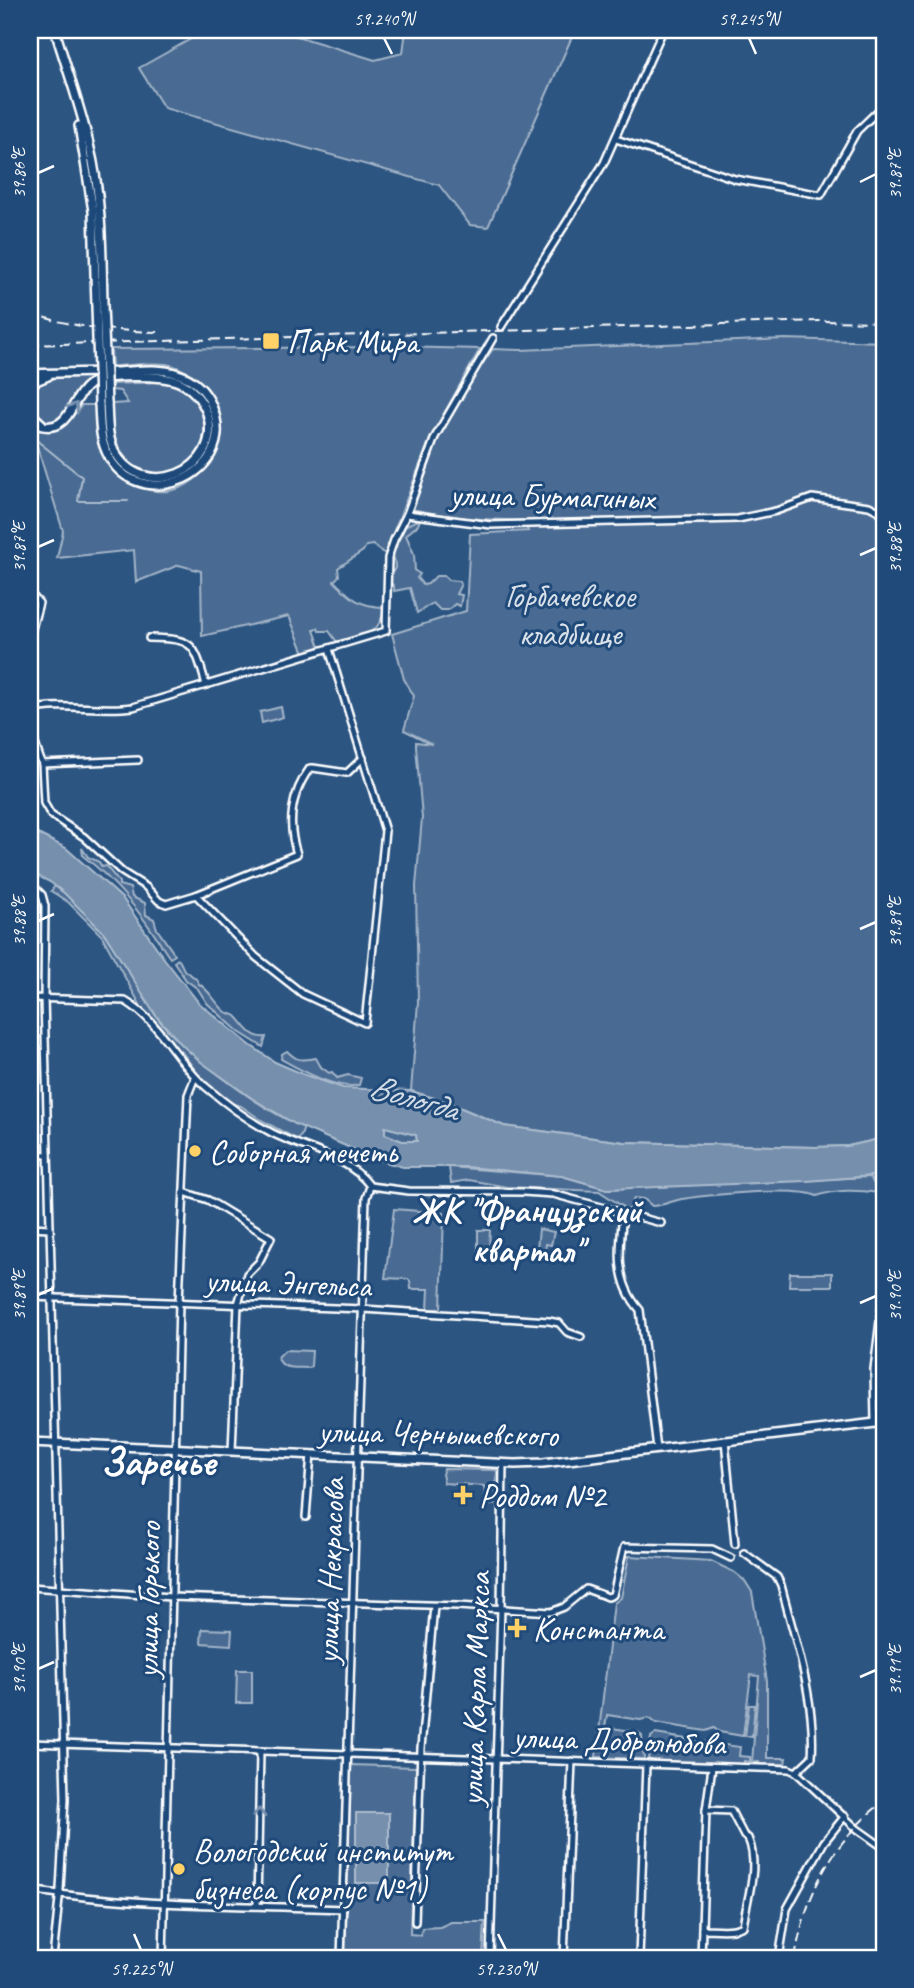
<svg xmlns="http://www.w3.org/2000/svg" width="914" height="1988" font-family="Caveat,sans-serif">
<rect width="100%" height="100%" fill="#2c5582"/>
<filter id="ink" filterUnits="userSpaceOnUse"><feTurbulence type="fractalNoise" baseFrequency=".0143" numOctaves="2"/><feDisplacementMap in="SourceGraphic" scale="14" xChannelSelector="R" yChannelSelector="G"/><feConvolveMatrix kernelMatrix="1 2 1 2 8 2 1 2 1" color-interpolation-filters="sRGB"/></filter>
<g filter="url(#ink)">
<g fill="#486b92" stroke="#a4b5c8" stroke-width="2">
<path d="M207 30H277L375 60 403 53 406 30H575L488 227 470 225 439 185 164 108 139 68Z"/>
<path d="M785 339 884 342V1138L848 1146 815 1147 624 1142 504 1126 447 1102 411 1091 418 1002 416 886 422 818 416 746V742L432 744 404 730 414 696 404 679 392 634 466 611 470 534 528 531 522 520C484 521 448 517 411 509L439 433 468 384 493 349 520 350Z"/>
<path d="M397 347 480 349 430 439 385 554 373 545 366 546 363 551 338 568 339 576 334 581C351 598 360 607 384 607 381 637 361 635 337 642L329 631H319L318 628 314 630 320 647 304 653 289 616 202 636 201 571 179 565 136 582 134 550 57 558 63 531 37 446 30 440V426C55 435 68 424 82 405H96C97 417 95 430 98 442 107 476 147 502 182 487 215 472 231 429 212 397 203 381 184 367 166 364 149 362 129 366 112 366L111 349Z"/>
<path d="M94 376C91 384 83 391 78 398 64 415 48 434 30 409 30 404 29 397 30 392 34 374 79 378 94 376Z"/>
<path d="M161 382C181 386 199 396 203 418 216 483 107 506 112 404L128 403 120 391 112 390V384Z"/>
<path d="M420 520 418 525 406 535 414 554 415 571 420 574 417 578 423 585 428 584 436 576H444L448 580 458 581 461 584 456 594 462 595 460 606 455 604 448 610H440L433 603 417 613 410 588 394 591V586L390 582V576L395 568C395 562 393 555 393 550 394 535 406 522 420 520Z"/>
<path d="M281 707 283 717 262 723 260 712Z"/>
<path d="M82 848 88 857 99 862 102 867 106 866 119 882V885L130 888 132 897 145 903 146 915 154 919 157 929 175 955 170 958 165 951C143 915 116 881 83 856Z"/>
<path d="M55 886C73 899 92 917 105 935 124 960 138 990 156 1016 179 1049 266 1114 304 1127L301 1136 296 1139 263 1121 241 1106 227 1102 206 1085 182 1052 176 1049 143 1010 102 936 68 902 51 891Z"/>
<path d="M178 959C182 963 182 968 185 971 191 976 196 976 199 984 210 990 216 1005 226 1012 229 1014 233 1014 236 1016 245 1025 251 1039 266 1037L263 1047 239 1032 207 1003 198 989 186 980 174 962Z"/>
<path d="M287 1051C298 1062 301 1060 316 1058L321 1067 329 1073 332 1072 337 1078 348 1075 361 1078 359 1085C338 1091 299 1069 281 1059L282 1054Z"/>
<path d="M385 1126 416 1135 417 1141H402L385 1134Z"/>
<path d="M449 1167 562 1176 607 1189 870 1177 879 1193C857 1190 837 1189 817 1196 796 1186 708 1195 682 1199 671 1201 663 1206 652 1206L644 1199 634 1198 631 1208 626 1211 622 1206 599 1191 507 1187 469 1180 451 1183Z"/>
<path d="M394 1209 444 1213 441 1309H428L429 1289H411L410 1281 408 1279 385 1278Z"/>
<path d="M539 1229 554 1232 551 1245 546 1244 545 1252 537 1249Z"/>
<path d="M478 1230H490L489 1251 478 1250Z"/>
<path d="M790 1273H832V1286H789Z"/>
<path d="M285 1350 312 1351 311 1366 308 1368C297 1367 281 1371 278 1357Z"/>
<path d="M444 1469 497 1470 495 1504 491 1505 485 1497 484 1486 444 1483 442 1474Z"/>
<path d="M629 1556 711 1561 734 1572 745 1581 752 1592 767 1681V1758H786L785 1764 760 1765 759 1762H752L759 1676 751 1675 743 1736 719 1732 714 1728 706 1731 656 1723 649 1718 640 1720 607 1715 605 1727 638 1732 642 1736 644 1759 596 1757 614 1603 621 1598Z"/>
<path d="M202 1629 232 1630 231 1645 201 1643Z"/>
<path d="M237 1670H252V1703H236Z"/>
<path d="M749 1705H755L752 1737 745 1736Z"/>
<path d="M655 1734 705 1742 711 1746 718 1744 740 1747 739 1756 750 1757V1762L744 1761V1765L651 1761 648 1758 651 1737Z"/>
<path d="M351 1765 416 1767 410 1934 421 1935 422 1928 440 1927 451 1922H485L483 1958H345Z"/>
</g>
<g fill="#748fad" stroke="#acbcce" stroke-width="2" fill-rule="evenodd">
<path d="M30 830 66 848 123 899 163 957 199 1003 250 1045 275 1062 305 1075 343 1088 411 1091 447 1102 504 1126 624 1142 815 1147 848 1146 884 1138V1175L807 1181 607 1189 562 1176 466 1167H403L378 1160 295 1124 253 1099 201 1062 183 1046 157 1017 104 933 64 893 50 882 30 872ZM385 1127 416 1135 417 1141H402L385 1134Z"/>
<rect x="356" y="1813" width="33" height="70"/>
</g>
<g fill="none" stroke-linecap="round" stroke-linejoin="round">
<path stroke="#acbcce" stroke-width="2" d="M30 435 82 477 78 501H128"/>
<defs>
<g id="minor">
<path d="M616 139 735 179 821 195 857 131 884 105"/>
<path d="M501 327 604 163 663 30"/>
<path d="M407 514 491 525 738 519 776 511 812 498 869 506 879 511 884 517"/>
<path d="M30 593 39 603 30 636"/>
<path d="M149 638C194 639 194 642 206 685"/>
<path d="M30 710C64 702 98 712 133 707L386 631 388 558 394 540 407 514 435 437 493 338"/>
<path d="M30 729 42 764 138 760"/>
<path d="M42 764 44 803 51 815 84 837 122 872 146 887 159 901 166 904 196 895 297 854C287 824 291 794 310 768H313L347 773 363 758"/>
<path d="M30 883 42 895 45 906 44 998 65 1799 60 1889 53 1958"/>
<path d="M196 895 256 957 303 994 365 1023 385 831 329 649"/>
<path d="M30 998 125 1001C160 1021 176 1062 206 1087 226 1104 249 1121 272 1133 305 1150 347 1155 370 1186L409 1191 523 1192 553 1194 661 1223"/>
<path d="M30 1154 48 1155"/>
<path d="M184 1192 208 1200 271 1238 259 1262 247 1274 238 1304 232 1451"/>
<path d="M623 1214C619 1249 615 1282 640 1310L657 1449"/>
<path d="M30 1227 50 1228"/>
<path d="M30 1297 363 1309 549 1321 559 1323 567 1332 581 1337"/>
<path d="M875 1423 874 1369 884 1289"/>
<path d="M725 1440 735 1544"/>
<path d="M306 1517 311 1454"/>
<path d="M744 1553 777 1577 781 1585C795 1641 816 1699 812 1757L796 1772"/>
<path d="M30 1587 171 1597 458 1606 551 1612 564 1607 586 1589 608 1597 613 1595 624 1547 712 1549 731 1558"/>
<path d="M30 1743 789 1769 796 1772 856 1828 884 1848"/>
<path d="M30 1890C133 1906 239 1905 343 1909"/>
<path d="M257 1906 260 1752"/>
<path d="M415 1922 421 1748 434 1606"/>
<path d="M702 1929C715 1929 731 1932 743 1926 747 1897 760 1866 748 1838L744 1836 731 1811 706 1810"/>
<path d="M163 1958 179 1302 188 1095 195 1077"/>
<path d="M341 1958 366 1198 370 1186"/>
<path d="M490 1958 501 1608 503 1463"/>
<path d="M564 1958 572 1761"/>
<path d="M639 1958 646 1764"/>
<path d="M701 1958 706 1810 712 1767"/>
<path d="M779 1958 787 1909 824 1842 845 1816"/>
</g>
<g id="major">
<path d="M55 30C66 67 80 105 89 144 102 195 102 252 103 305"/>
<path d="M79 126 93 211 96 305"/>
<path d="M30 374C58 373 86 372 115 372 135 371 159 367 178 374 194 379 206 391 212 406 242 478 130 520 104 446 99 433 100 418 99 404"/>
<path d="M30 387 36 381 48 376"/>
<path d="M30 413 42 424"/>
<path d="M30 422C72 440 68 399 90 384 104 374 162 375 179 382 192 388 202 400 207 413 225 472 141 504 114 450 107 436 108 419 107 403"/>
<path d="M30 1442 515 1464 543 1463 884 1422"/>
</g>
</defs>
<use href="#minor" stroke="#fff" stroke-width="10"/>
<use href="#major" stroke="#fff" stroke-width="12"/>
<use href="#minor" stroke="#1f4a7a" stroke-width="5"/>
<use href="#major" stroke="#1f4a7a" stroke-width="7"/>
<g stroke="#fff" stroke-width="2" stroke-dasharray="10 5" stroke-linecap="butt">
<path d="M30 313C73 328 116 331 161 332"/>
<path d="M30 345 822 321 884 322"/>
<path d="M795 1958C806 1893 831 1843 884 1801"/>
</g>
<defs>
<g id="major-bridge">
<path d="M96 305 99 404"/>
<path d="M103 305 107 403"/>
</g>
</defs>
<use href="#major-bridge" stroke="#fff" stroke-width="12" stroke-linecap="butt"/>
<use href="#major-bridge" stroke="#1f4a7a" stroke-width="7"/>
</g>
<defs><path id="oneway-chevron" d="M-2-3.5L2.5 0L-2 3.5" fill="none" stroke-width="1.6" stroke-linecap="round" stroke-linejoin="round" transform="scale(1.75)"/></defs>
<g stroke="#7992af">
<use href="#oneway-chevron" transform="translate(74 407) rotate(-58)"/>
<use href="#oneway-chevron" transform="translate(259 1813) rotate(-89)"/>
</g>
</g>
<path fill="none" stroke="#fff" stroke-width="2.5" d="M384 38 392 54M749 38 756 54M38 173 54 166M860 182 876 174M38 547 54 540M860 555 876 548M38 921 54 914M860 929 876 922M38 1295 54 1288M860 1303 876 1296M38 1669 54 1662M860 1677 876 1670M134 1934 141 1950M498 1934 506 1950"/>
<g fill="#ffd166" stroke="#1f4a7a" stroke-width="2.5">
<rect x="262" y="332" width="18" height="18" rx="3.5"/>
<circle cx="195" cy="1151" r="7"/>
<path d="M459.5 1484.5h7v7h7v7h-7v7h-7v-7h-7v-7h7z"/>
<path d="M513.5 1617.5h7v7h7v7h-7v7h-7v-7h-7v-7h7z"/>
<circle cx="179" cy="1869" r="7"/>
</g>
<g text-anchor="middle" stroke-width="6" stroke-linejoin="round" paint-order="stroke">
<g font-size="33" fill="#fff" stroke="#1f4a7a" text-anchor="start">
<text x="287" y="353">Парк Мира</text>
<text x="209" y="1163">Соборная мечеть</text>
<text x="479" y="1507">Роддом №2</text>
<text x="533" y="1640">Константа</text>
<text x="193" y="1862">Вологодский институт<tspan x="193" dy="38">бизнеса (корпус №1)</tspan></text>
</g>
<g font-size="33" fill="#fff" stroke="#1f4a7a">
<text transform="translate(552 495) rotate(1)" y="12">улица Бурмагиных</text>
<text transform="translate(288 1282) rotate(2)" y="12">улица Энгельса</text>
<text transform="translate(438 1432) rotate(1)" y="12">улица Чернышевского</text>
<text transform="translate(329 1571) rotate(-88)" y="12">улица Некрасова</text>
<text transform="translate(147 1600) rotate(-89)" y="12">улица Горького</text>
<text transform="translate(474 1689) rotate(-88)" y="12">улица Карла Маркса</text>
<text transform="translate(619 1739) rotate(2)" y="12">улица Добролюбова</text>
</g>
<g font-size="33" fill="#dae1e9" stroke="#1f4a7a">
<text x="570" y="607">Горбачевское<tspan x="570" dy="38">кладбище</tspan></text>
</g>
<g font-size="35" font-style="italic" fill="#d5dde6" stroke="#1f4a7a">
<text transform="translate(414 1097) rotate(16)" y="12">Вологда</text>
</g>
<g font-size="35" font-weight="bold" fill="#fff" stroke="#1f4a7a">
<text x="527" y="1222">ЖК "Французский<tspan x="527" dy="40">квартал"</tspan></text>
</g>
<g font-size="40" font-weight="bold" fill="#fff" stroke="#1f4a7a">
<text x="158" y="1475">Заречье</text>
</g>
</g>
<rect width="914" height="1988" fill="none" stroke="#1f4a7a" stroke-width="77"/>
<rect x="38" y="38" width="838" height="1912" fill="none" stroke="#fff" stroke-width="2.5"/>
<g font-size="18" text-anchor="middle" fill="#fff">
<text x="384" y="25">59.240°N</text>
<text x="749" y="25">59.245°N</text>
<text transform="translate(19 173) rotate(-90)" y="6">39.86°E</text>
<text transform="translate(895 174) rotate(-90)" y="6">39.87°E</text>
<text transform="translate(19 547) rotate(-90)" y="6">39.87°E</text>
<text transform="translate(895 548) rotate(-90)" y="6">39.88°E</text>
<text transform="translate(19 921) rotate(-90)" y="6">39.88°E</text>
<text transform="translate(895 922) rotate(-90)" y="6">39.89°E</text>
<text transform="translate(19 1295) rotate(-90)" y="6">39.89°E</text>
<text transform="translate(895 1296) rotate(-90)" y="6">39.90°E</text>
<text transform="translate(19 1669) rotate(-90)" y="6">39.90°E</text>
<text transform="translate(895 1670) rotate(-90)" y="6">39.91°E</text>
<text x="141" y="1975">59.225°N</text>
<text x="506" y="1975">59.230°N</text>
</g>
</svg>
